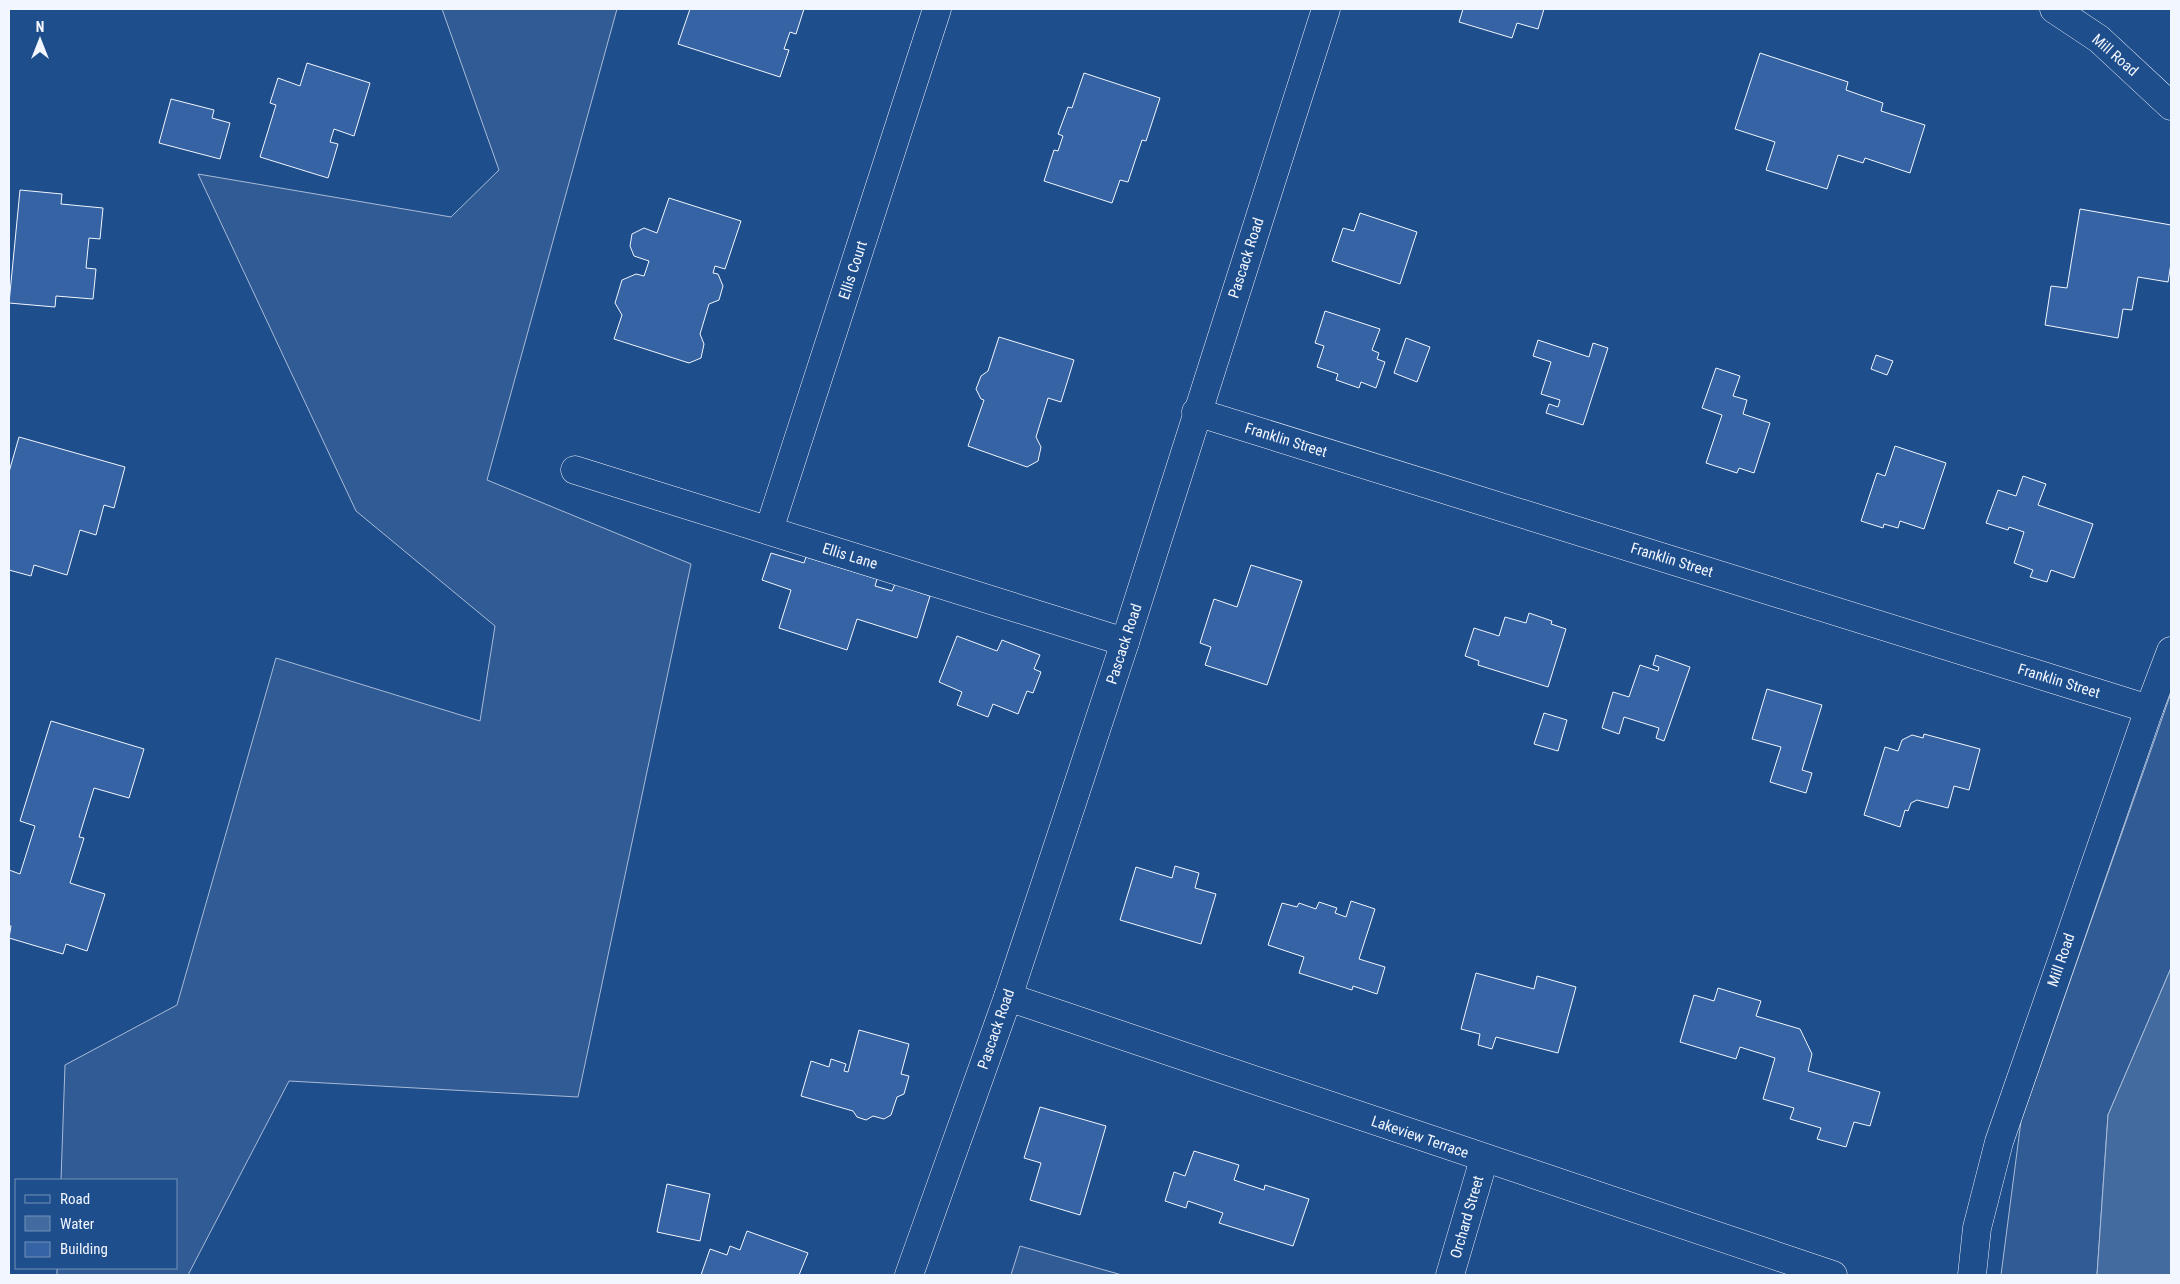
<svg xmlns="http://www.w3.org/2000/svg" width="2180" height="1284" font-family="'Roboto Condensed',sans-serif">
<rect width="100%" height="100%" fill="#1f4e8c"/>
<g fill="#305b95" stroke="#a8bbd7">
<path d="M442 9H617L487 480 691 564 578 1097 289 1081 188 1275H57V1268H176V1180H61L65 1065 177 1005 276 658 480 721 495 626 356 511 198 174 451 217 499 170Z"/>
<path d="M2171 693V968L2108 1115 2097 1275H2001L2021 1121Z"/>
<path d="M1020 1246 1122 1275H1011Z"/>
</g>
<path fill="#446ba0" stroke="#a8bbd7" d="M2171 968V1275H2097L2108 1115Z"/>
<g fill="#3563a3" stroke="#f2f6ff">
<path d="M690 9H804L796 34 790 32 784 49 789 50 780 77 678 44Z"/>
<path d="M1463 9H1544L1538 29 1517 23 1512 38 1459 22Z"/>
<path d="M1760 53 1848 82 1846 90 1883 103 1881 111 1925 125 1910 173 1865 158 1863 163 1838 155 1827 189 1766 170 1775 142 1735 129Z"/>
<path d="M307 63 370 83 354 136 334 129 330 142 338 144 328 178 260 157 276 105 270 103 278 78 300 86Z"/>
<path d="M1084 73 1160 98 1146 141 1142 140 1128 182 1120 180 1112 203 1044 181 1054 150 1058 151 1063 136 1058 134 1068 107 1072 108Z"/>
<path d="M171 99 214 110 212 118 230 123 220 159 159 143Z"/>
<path d="M20 190 62 194 61 204 103 208 100 239 89 238 86 268 96 269 93 299 56 296 55 307 9 303Z"/>
<path d="M669 198 741 221 725 269 715 266 713 273 718 274 723 286 719 300 709 304 700 334 704 344 701 358 689 363 614 339 622 315 615 303 622 280 636 274 644 276 649 261 634 256 630 246 632 234 644 228 657 233Z"/>
<path d="M2080 209 2171 225V263L2168 282 2138 277 2132 310 2123 309 2118 338 2045 325 2051 286 2067 288Z"/>
<path d="M1360 213 1417 232 1400 284 1332 261 1343 228 1354 231Z"/>
<path d="M1325 311 1380 329 1372 350 1379 353 1377 359 1385 362 1376 388 1361 382 1359 388 1336 380 1338 374 1317 367 1324 346 1315 343Z"/>
<path d="M999 337 1074 360 1061 402 1048 398 1036 437 1041 447 1038 461 1027 467 968 446 984 400 981 399 976 389 981 376 988 371Z"/>
<path d="M1406 338 1430 347 1417 382 1394 373Z"/>
<path d="M1538 340 1589 357 1593 343 1608 348 1583 425 1546 413 1549 404 1558 407 1560 400 1541 394 1551 362 1533 356Z"/>
<path d="M1876 355 1893 361 1887 375 1871 369Z"/>
<path d="M1716 368 1740 376 1733 396 1747 400 1743 414 1770 423 1754 473 1739 468 1737 473 1706 463 1722 415 1702 408Z"/>
<path d="M19 437 125 467 114 508 104 505 96 535 80 530 67 575 34 565 31 576 9 570V472Z"/>
<path d="M1895 446 1946 463 1924 529 1900 521 1898 528 1884 524 1883 528 1861 521 1877 473 1885 476Z"/>
<path d="M2023 476 2046 484 2038 505 2093 524 2074 578 2051 570 2047 582 2030 577 2033 570 2014 563 2024 532 2009 527 2008 530 1986 523 1998 490 2016 496Z"/>
<path d="M771 553 804 563 806 557 877 579 875 586 892 591 895 584 930 596 917 638 857 619 847 650 779 628 791 590 762 580Z"/>
<path d="M1251 565 1302 581 1267 685 1205 665 1211 647 1200 643 1214 599 1237 607Z"/>
<path d="M1529 613 1552 621 1551 624 1566 629 1548 687 1478 665 1479 661 1465 656 1474 628 1499 636 1505 617 1526 623Z"/>
<path d="M957 636 997 651 1002 640 1040 655 1034 669 1041 672 1033 693 1027 691 1018 714 993 704 988 717 957 705 962 692 939 682Z"/>
<path d="M1656 655 1690 667 1664 741 1656 738 1659 728 1624 717 1619 734 1602 728 1613 692 1629 697 1640 665 1658 671 1659 667 1653 665Z"/>
<path d="M1767 689 1822 705 1802 770 1812 773 1806 793 1770 782 1781 747 1752 739Z"/>
<path d="M1544 713 1567 720 1558 751 1534 744Z"/>
<path d="M51 721 144 749 129 798 94 788 79 837 84 838 70 883 105 894 87 951 66 944 63 954 9 938 11 926H9V870L20 874 35 826 20 821Z"/>
<path d="M1924 734 1980 749 1969 790 1954 786 1948 808 1917 800 1911 803 1908 811 1905 810 1900 827 1864 815 1885 747 1898 751 1902 740 1912 735 1923 738Z"/>
<path d="M1175 866 1199 873 1195 888 1216 894 1201 944 1120 920 1136 867 1172 878Z"/>
<path d="M1351 901 1375 909 1359 959 1385 967 1377 994 1353 986 1352 990 1299 973 1304 957 1268 945 1282 903 1297 907 1299 903 1316 909 1319 902 1337 908 1335 913 1346 917Z"/>
<path d="M1476 973 1534 989 1537 976 1576 987 1558 1053 1496 1037 1492 1049 1478 1045 1480 1034 1461 1029Z"/>
<path d="M1718 988 1761 1001 1756 1016 1800 1029 1812 1054 1808 1071 1880 1092 1870 1126 1854 1122 1846 1147 1817 1139 1821 1128 1790 1119 1794 1108 1763 1099 1775 1058 1740 1047 1736 1059 1680 1042 1694 995 1714 1001Z"/>
<path d="M859 1030 909 1044 901 1074 909 1076 904 1094 897 1097 891 1115 884 1119 873 1116 866 1120 857 1117 853 1111 801 1096 811 1061 829 1067 831 1059 846 1064 844 1071 848 1072Z"/>
<path d="M1040 1107 1106 1126 1080 1215 1030 1200 1041 1163 1024 1158Z"/>
<path d="M1194 1151 1239 1165 1234 1180 1264 1190 1265 1185 1309 1199 1293 1246 1219 1223 1223 1213 1188 1201 1186 1208 1165 1201 1174 1172 1185 1176Z"/>
<path d="M667 1184 710 1194 700 1241 657 1232Z"/>
<path d="M747 1231 808 1253 799 1275H701L710 1249 727 1255 730 1246 740 1250Z"/>
</g>
<g fill="none" stroke-linecap="round" stroke-linejoin="round">
<defs>
<g id="minor">
<path d="M2054 9 2099 39 2171 106"/>
<path d="M1196 412 2149 709"/>
<path d="M575 470 1125 642"/>
<path d="M769 530 937 9"/>
<path d="M1008 997 1833 1275"/>
<path d="M1450 1275 1484 1159"/>
<path d="M1972 1275 1977 1228 1999 1142 2149 709 2171 651"/>
</g>
<path id="tertiary" d="M909 1275 1008 997 1125 642 1326 9"/>
</defs>
<use href="#minor" stroke="#f2f6ff" stroke-width="29"/>
<use href="#tertiary" stroke="#f2f6ff" stroke-width="29"/>
<use href="#minor" stroke="#1f4e8c" stroke-width="28"/>
<use href="#tertiary" stroke="#1f4e8c" stroke-width="28"/>
</g>
<g text-anchor="middle" stroke-width="4" stroke-linejoin="round" paint-order="stroke">
<g font-size="15" fill="#f2f6ff" stroke="#1f4e8c">
<text transform="translate(2115 55) rotate(41)" y="5">Mill Road</text>
<text transform="translate(1246 258) rotate(-72)" y="5">Pascack Road</text>
<text transform="translate(853 270) rotate(-72)" y="5">Ellis Court</text>
<text transform="translate(1286 440) rotate(17)" y="5">Franklin Street</text>
<text transform="translate(850 556) rotate(17)" y="5">Ellis Lane</text>
<text transform="translate(1672 560) rotate(17)" y="5">Franklin Street</text>
<text transform="translate(1124 644) rotate(-72)" y="5">Pascack Road</text>
<text transform="translate(2059 681) rotate(17)" y="5">Franklin Street</text>
<text transform="translate(2061 960) rotate(-71)" y="5">Mill Road</text>
<text transform="translate(996 1029) rotate(-71)" y="5">Pascack Road</text>
<text transform="translate(1420 1137) rotate(19)" y="5">Lakeview Terrace</text>
<text transform="translate(1467 1217) rotate(-74)" y="5">Orchard Street</text>
</g>
</g>
<rect width="2180" height="1284" fill="none" stroke="#f2f6ff" stroke-width="20"/>
<rect x="15" y="1179" width="162" height="90" fill="#1f4e8c" stroke="#7391ba"/>
<rect x="25" y="1195" width="25" height="8" fill="#1f4e8c" stroke="#7391ba"/>
<text x="60" y="1204" font-size="15" fill="#f2f6ff">Road</text>
<rect x="25" y="1216" width="25" height="15" fill="#446ba0" stroke="#7391ba"/>
<text x="60" y="1229" font-size="15" fill="#f2f6ff">Water</text>
<rect x="25" y="1242" width="25" height="15" fill="#3563a3" stroke="#7391ba"/>
<text x="60" y="1254" font-size="15" fill="#f2f6ff">Building</text>
<g transform="translate(40 40)" stroke="#1f4e8c" stroke-width="4" paint-order="stroke">
<path d="M0-4L9 19L0 12L-9 19Z" fill="#f2f6ff"/>
<text y="-8" font-size="14" font-weight="bold" text-anchor="middle" fill="#f2f6ff">N</text>
</g>
</svg>
